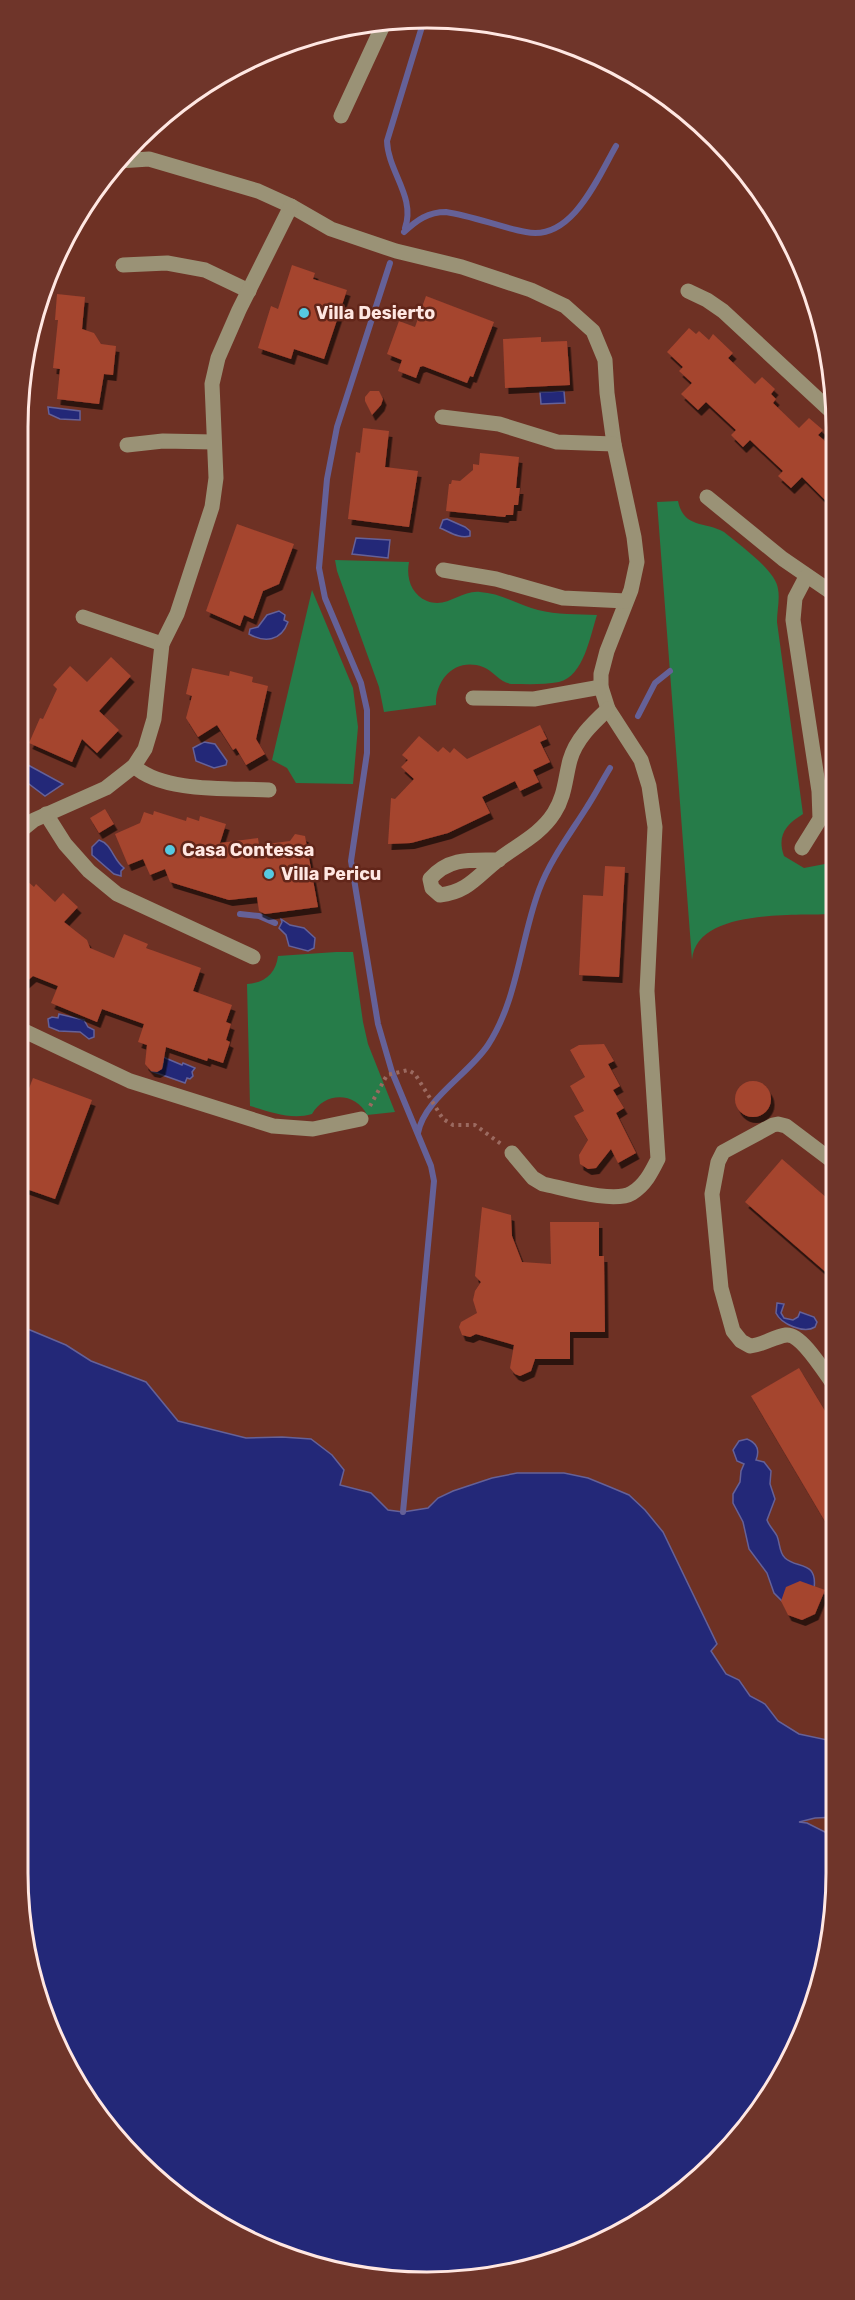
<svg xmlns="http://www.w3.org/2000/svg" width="855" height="2300" font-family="Rubik,sans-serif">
<defs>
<filter id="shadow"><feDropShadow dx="3.5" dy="6" stdDeviation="0" flood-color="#0009"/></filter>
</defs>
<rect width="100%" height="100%" fill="#6e3124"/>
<g fill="#267c49">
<path d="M678 501C684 529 705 521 724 532 738 544 776 570 778 589 780 599 777 611 777 622L803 814C785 825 777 836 784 856L804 868 830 863 832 914C796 916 696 908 692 960L657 502Z"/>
<path d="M335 560 409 562C406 578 411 594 427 601 447 609 461 590 480 592 500 593 519 605 538 610 557 615 577 614 597 615 590 636 584 676 559 682 544 685 526 684 511 684 499 682 494 671 483 667 456 657 435 679 436 705L384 712 379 687 337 571Z"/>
<path d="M312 590 353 688 358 727 353 784 296 783 287 768 272 760Z"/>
<path d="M336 952H353L363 1022 368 1044 395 1112 367 1115C356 1092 325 1091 312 1114 291 1120 271 1112 250 1106L247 984C265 983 276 973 278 956Z"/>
</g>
<g fill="#232878" stroke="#656198" stroke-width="1.5">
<path d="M564 391 565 403 541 404 540 392Z"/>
<path d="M48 407 80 411V420L60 419 49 414Z"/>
<path d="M447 519 465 527 470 531V536C459 539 450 532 440 528L443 520Z"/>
<path d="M356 538 390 540 388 558 352 554Z"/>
<path d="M279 611 285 615 284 620 288 622C281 641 265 643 249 634L250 629 258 627 267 615Z"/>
<path d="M204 742 215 744 227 761 226 765 214 768 196 761 193 748Z"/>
<path d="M28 765 63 784 45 796 25 781Z"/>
<path d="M99 840C112 844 113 860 124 868L121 871V876L114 874 92 855V847Z"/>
<path d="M281 919 290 925 304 928 315 938 314 948 308 951 289 946 286 935 279 928 282 922Z"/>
<path d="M59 1014 84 1020 88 1027 94 1030V1037L89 1039 80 1032 59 1031 49 1027 48 1019 52 1017 58 1018Z"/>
<path d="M163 1057 182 1065 183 1063 195 1068 192 1072 193 1076 190 1079 187 1078 185 1083 151 1071C160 1072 165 1067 163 1057Z"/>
<path d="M777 1303 784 1304 781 1313 784 1318 793 1320 798 1317 800 1312 814 1317 817 1322 815 1327C804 1334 781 1324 776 1313Z"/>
<path d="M18 1325 66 1345 91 1361 146 1382 178 1421 246 1438 282 1437 311 1439 332 1455 344 1470 340 1485 371 1493 388 1510 403 1512 428 1508 438 1498 453 1491 492 1478 517 1473H564L588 1478 610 1487 629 1495 645 1510 663 1532 717 1644 711 1651 726 1674 739 1680 750 1696 765 1704 778 1721 799 1734 837 1742V1817L815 1818 799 1822 807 1823 837 1838V1873L823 1979 795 2054 753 2122 655 2213 585 2251 508 2274 374 2278 296 2260 223 2227 119 2142 73 2077 40 2004 18 1872Z"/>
<path d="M747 1439C757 1443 760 1450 756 1460L764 1462 771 1471 770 1484 775 1499 767 1520C769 1526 774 1530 777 1536 780 1543 779 1553 785 1558 796 1569 818 1560 814 1589L784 1603 774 1593 767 1573 749 1549 743 1522 733 1503V1494L740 1482 741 1471 744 1464 737 1461 733 1450 739 1441Z"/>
</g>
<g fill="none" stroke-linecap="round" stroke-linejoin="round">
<g stroke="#656198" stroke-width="6">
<path d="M405 228C416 197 388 172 387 141L424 20"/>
<path d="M404 232C417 220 428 212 446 212 473 216 499 227 526 232 572 242 598 177 616 146"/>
<path d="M390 263 337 427 327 479 319 568 325 598 361 683 367 710V753L351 861 378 1024 392 1072 431 1166 434 1181 403 1512"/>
<path d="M638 716 655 683 670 671"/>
<path d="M240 914 259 916 275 923"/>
<path d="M418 1133C424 1099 469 1074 488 1045 518 999 520 941 539 890 550 860 570 834 587 807 595 795 602 781 610 768"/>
</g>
</g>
<g fill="#a5442f" filter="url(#shadow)">
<path d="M292 265 315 273 313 279 347 290 324 359 294 349 291 359 258 348 271 306 278 309Z"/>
<path d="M57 294 85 297 82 329 94 333 101 344 116 346 113 375 104 374 99 404 57 399 60 369 53 368 58 320H55Z"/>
<path d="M426 296 494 322 473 377 470 376 467 383 423 366 420 367 416 378 398 371 402 360 387 354 399 321 415 327Z"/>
<path d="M689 328 696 334 699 331 709 340 713 334 733 353 728 358 755 384 762 377 775 389 771 394 776 399 773 403 799 428 809 418 823 430 818 435 834 449V509L802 477 791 488 778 476 783 471 750 440 743 447 731 435 736 430 706 402 698 410 681 394 692 383 679 371 683 367 667 352Z"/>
<path d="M541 337V342L567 341 570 385 505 388 503 339Z"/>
<path d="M370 391H379L383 399 381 405 372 415 365 401V397Z"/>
<path d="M363 428 389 431 385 467 418 471 409 527 348 519 356 452 360 453Z"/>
<path d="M480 453 519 457 516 488H520L518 505H514L513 515H506L505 517 446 511 449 484H451L452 480 460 481 473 470V464L479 465Z"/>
<path d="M237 524 294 544 279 584 263 591 253 619 244 615 240 626 206 611Z"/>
<path d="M111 657 131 676 99 711 119 730 97 753 82 739 72 762 29 743 40 718 43 719 57 689 53 685 70 666 87 682Z"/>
<path d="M192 668 229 676 230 671 253 677 252 682 268 686 256 739 265 754 246 765 236 748 233 750 217 725 198 737 186 718 192 696 186 694Z"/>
<path d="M540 725 547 739 540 742 550 762 533 770 539 782 520 791 515 781 482 797 490 813 448 833 411 843 388 844 391 798 395 799 414 779 401 767 408 760 402 755 419 736 438 752 443 747 450 753 454 748 467 759Z"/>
<path d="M105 809 114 824 99 833 90 818Z"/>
<path d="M154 811 186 821 187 817 199 821 200 816 226 824 220 843 258 838 259 845 290 841 295 834 305 836 318 907 265 914 259 911 257 897 229 900 170 882 165 869 150 875 143 859 128 865 115 834 140 823 144 812 153 815Z"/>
<path d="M605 866 625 867 619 977 579 975 583 895 603 896Z"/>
<path d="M26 880 34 887 36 884 55 902 63 893 78 907 64 922 87 940 90 948 114 958 124 934 148 944 146 948 201 968 193 991 232 1005 226 1022 231 1024 226 1040 230 1042 223 1063 208 1058 207 1061 166 1047 162 1069 157 1072 151 1071 145 1064 147 1045 138 1042 144 1024 102 1009 97 1022 51 1003 58 986 33 976 18 989V889Z"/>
<path d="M604 1044 614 1061 608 1064 620 1086 613 1090 624 1108 616 1113 636 1153 618 1163 611 1149 596 1168 588 1169 580 1164 579 1155 588 1140 574 1116 584 1111 570 1086 585 1077 570 1050 579 1045Z"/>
<path d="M33 1078 92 1100 55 1199 18 1186V1117Z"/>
<circle cx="753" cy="1099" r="18"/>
<path d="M782 1159 835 1205 836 1281 745 1202Z"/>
<path d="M482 1207 511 1215 512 1236 522 1262 551 1264 550 1222H599V1256H604L605 1332H570V1359H535L531 1371 520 1376 515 1374 510 1368 514 1345 476 1334 470 1337 462 1335 459 1327 461 1322 477 1313 473 1300 475 1291 481 1282 475 1276Z"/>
<path d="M799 1368 836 1429V1540L751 1396Z"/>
<path d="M800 1581 825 1590 815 1614 802 1620 788 1615 781 1601 786 1587Z"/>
</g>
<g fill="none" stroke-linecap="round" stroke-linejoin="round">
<path stroke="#9b6a60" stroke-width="4" stroke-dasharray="3 4.5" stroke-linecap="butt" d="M370 1106 387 1075 408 1070 415 1074 443 1119 453 1125H475L501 1144"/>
<g stroke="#9a9276" stroke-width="15">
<path d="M341 116 385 21"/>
<path d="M119 161 149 159 258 191 291 206 331 229 396 251 462 267 531 290 565 306 593 331 605 360 607 393 614 444 634 537 637 562 631 590 607 651 601 674V687L608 709 641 760 649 786 655 827 647 991 658 1159C651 1173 645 1185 632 1193 614 1204 563 1188 543 1184L533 1178 512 1153"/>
<path d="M123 265 167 263 205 270 249 291"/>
<path d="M688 291 707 300 723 311 834 414"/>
<path d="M442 417 499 424 557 442 614 444"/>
<path d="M127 445 163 441 214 442"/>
<path d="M707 497 783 559 834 594"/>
<path d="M443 570 496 579 563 598 626 601"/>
<path d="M83 617 162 644"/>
<path d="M473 698 534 699 601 687"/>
<path d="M134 766C163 793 230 788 269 790"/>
<path d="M46 814 65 844 89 871 117 894 253 957"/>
<path d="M18 833 34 820 106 788 134 766 145 749 154 719 162 644 177 614 212 507 216 478 212 384 218 358 239 310 291 206"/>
<path d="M802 848 820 819 819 791 793 620 795 598 806 577"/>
<path d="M499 860C471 860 449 857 430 879L432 888 440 895C468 892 477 876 498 860 517 845 540 835 554 813 565 796 565 779 570 760 576 739 592 724 608 709"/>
<path d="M18 1028 130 1081 273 1126 313 1129 361 1119"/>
<path d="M835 1163 786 1126 778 1124 773 1125 723 1152 718 1162 712 1194 721 1288 733 1331 741 1341 750 1346C763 1345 773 1337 786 1335 802 1333 826 1375 836 1388"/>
</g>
</g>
<g fill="#56c9e1" stroke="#62261a" stroke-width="2">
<circle cx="304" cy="313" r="6"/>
<circle cx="170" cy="850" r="6"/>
<circle cx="269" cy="874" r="6"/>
</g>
<g text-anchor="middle" stroke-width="5" stroke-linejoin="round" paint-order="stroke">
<g font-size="18" font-weight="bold" fill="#ffe7e2" stroke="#62261a" text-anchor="start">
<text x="316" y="319">Villa Desierto</text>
<text x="182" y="856">Casa Contessa</text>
<text x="281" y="880">Villa Pericu</text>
</g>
</g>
<path d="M0 0H855V2300H0ZM427 28H427A399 399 0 0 1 826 427V1873A399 399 0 0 1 427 2272H427A399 399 0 0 1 28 1873V427A399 399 0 0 1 427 28Z" fill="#6f352a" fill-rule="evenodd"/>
<path fill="none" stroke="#ffe7e2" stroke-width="3" d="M427 28H427A399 399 0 0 1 826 427V1873A399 399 0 0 1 427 2272H427A399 399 0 0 1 28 1873V427A399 399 0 0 1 427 28Z"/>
</svg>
